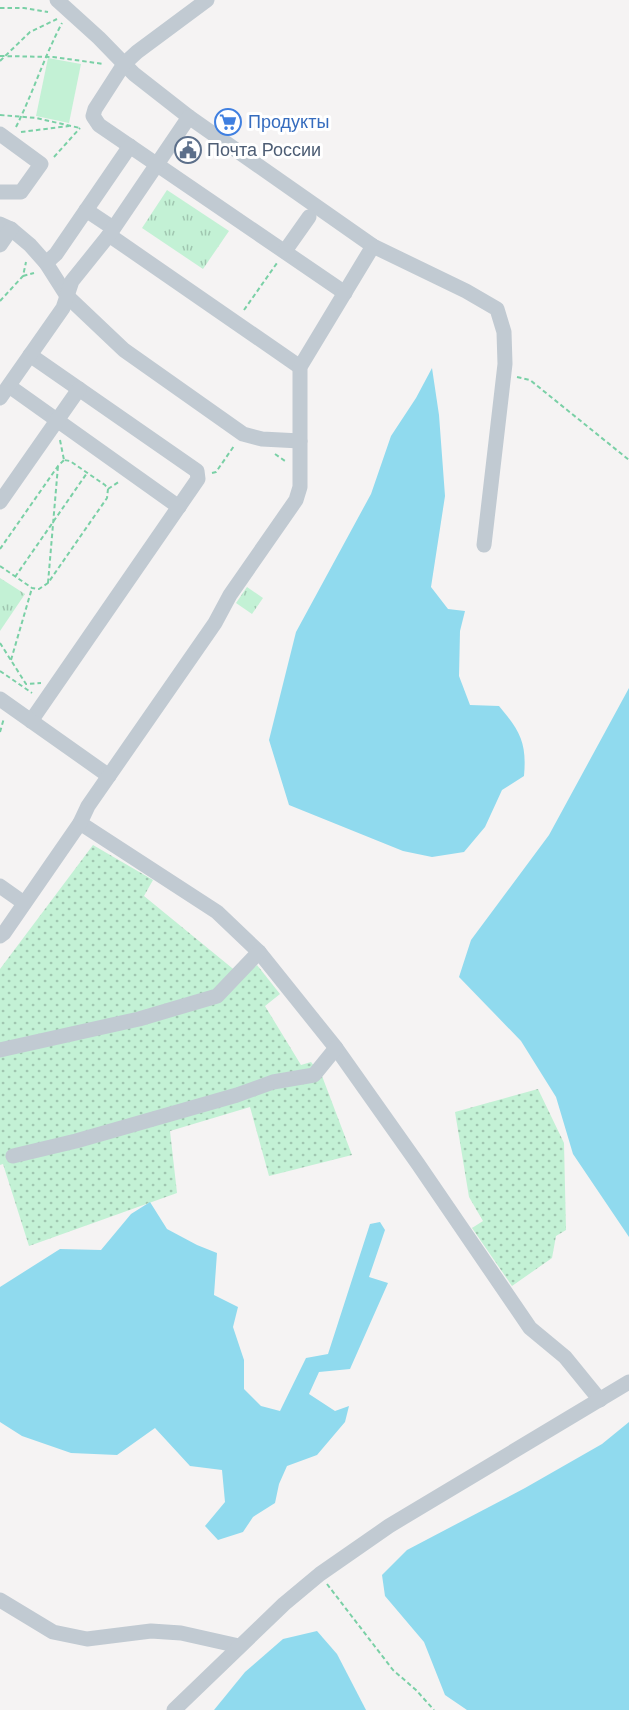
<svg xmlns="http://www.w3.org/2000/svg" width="629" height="1710" font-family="'DM Sans',sans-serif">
<defs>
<pattern id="park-tufts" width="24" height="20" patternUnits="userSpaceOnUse" patternTransform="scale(1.5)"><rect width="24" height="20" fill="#c3f1d5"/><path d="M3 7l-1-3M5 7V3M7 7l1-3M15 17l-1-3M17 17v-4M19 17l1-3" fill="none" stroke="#a0c6b0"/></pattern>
<pattern id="garden-dots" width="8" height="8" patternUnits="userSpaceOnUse" patternTransform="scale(1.5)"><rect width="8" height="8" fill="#c3f1d5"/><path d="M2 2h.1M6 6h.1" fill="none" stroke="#a0c6b0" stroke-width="1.8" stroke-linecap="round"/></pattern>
</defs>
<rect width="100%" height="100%" fill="#f5f3f3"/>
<path fill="#c3f1d5" d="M48 58 81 64 69 123 36 116Z"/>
<g fill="url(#park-tufts)">
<path d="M167 190 229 231 203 269 142 228Z"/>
<path d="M0 578 25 594 0 631Z"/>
<path d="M247 587 263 598 252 614 236 603Z"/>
</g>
<g fill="url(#garden-dots)">
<path d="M93 845 153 880 144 896 243 977 257 965 280 994 265 1006 301 1065 311 1062 322 1076 352 1155 269 1176 250 1107 170 1131 177 1193 29 1246 3 1164 0 1165V969Z"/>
<path d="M538 1089 564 1143 566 1230 556 1236 552 1258 512 1286 472 1228 483 1221 469 1197 455 1112Z"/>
</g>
<g fill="#90daee">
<path d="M432 368 439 415 445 496 431 587 448 609 465 611 460 631 459 676 470 705 499 706C520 731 527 743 524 776L502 790 485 827 464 852 432 857 403 851 289 805 269 740 296 632 371 494 391 436 416 398Z"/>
<path d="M629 688V1237L573 1154 556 1097 521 1041 459 977 471 940 549 835Z"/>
<path d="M150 1202 167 1229 197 1245 217 1253 214 1295 238 1307 233 1327 244 1360V1389L261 1406 280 1411 306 1358 328 1354 370 1224 380 1222 385 1230 369 1277 388 1283 350 1369 319 1372 309 1394 335 1411 349 1406 345 1422 317 1455 287 1466 279 1484 275 1503 253 1517 243 1532 218 1540 205 1526 225 1502 222 1470 190 1466 155 1428 117 1455 71 1453 22 1436 0 1422V1287L60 1249 101 1250 131 1214Z"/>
<path d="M629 1422V1710H467L445 1695 424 1642 385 1596 382 1575 407 1550 525 1488 602 1444Z"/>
<path d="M317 1631 337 1654 366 1710H214L245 1672 283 1639Z"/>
</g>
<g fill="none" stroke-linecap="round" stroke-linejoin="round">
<g stroke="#7ad0a6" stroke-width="2" stroke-dasharray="4.5 3" stroke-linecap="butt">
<path d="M0 8H24L48 12"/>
<path d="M0 56 53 57 104 64"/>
<path d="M0 61 30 32 57 19"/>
<path d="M0 115 36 118 80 128"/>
<path d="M16 127C33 93 44 57 62 23"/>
<path d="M21 132 69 126"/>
<path d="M54 157 80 128"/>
<path d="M23 276 34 273"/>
<path d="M0 301 23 276 26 262"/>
<path d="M244 310 277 263"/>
<path d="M517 377 530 380 629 460"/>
<path d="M60 440 64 460"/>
<path d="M275 454 285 461"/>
<path d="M212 473 216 472 234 446"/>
<path d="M108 489 120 481"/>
<path d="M0 549 58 466 64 460"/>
<path d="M0 566 32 588 39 589 48 583 107 498 108 489 105 485 70 461 64 460"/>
<path d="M15 577 87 473"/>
<path d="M48 583 58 466"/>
<path d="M0 643 26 684 41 683"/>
<path d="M11 660 32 588"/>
<path d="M0 671 32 693"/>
<path d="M0 732 4 718"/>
<path d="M327 1584 393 1670 416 1690 434 1710"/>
</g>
<g stroke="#c1cad2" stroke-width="15">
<path d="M57 0 99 38 134 74 189 117 373 246 466 291 497 309 504 332 505 364 484 545"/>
<path d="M207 0 137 52 124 64 95 109 93 116 99 125 345 293"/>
<path d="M0 134 41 164 21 192H0"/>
<path d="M86 210 113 228"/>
<path d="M0 224 11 229 30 245 46 263 67 296 124 350 243 434 262 439 300 441"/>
<path d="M109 235 300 367"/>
<path d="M0 245 11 229"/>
<path d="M285 251 309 217"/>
<path d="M46 263 56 254 130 146"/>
<path d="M30 355 197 471 198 479 31 721"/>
<path d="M9 386 179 507"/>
<path d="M0 398 63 308 72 281 109 235 189 117"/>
<path d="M0 502 79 389"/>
<path d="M0 699 109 776"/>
<path d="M80 823 217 912 259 952 336 1048 418 1164 530 1328 565 1357 600 1400"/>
<path d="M0 886 24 903"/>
<path d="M0 936 4 933 80 823 88 806 215 623 230 595 296 500 300 487V367L373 246"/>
<path d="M0 1050 139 1019 217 996 259 952"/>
<path d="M13 1156 76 1141 237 1095 273 1082 314 1075 336 1048"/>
<path d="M0 1600 53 1632 87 1639 151 1631 181 1633 239 1646"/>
<path d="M174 1710 284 1604 320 1574 389 1526 629 1382"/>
</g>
</g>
<defs>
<symbol id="supermarket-ring" viewBox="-11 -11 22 22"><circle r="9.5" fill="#fff" stroke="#3f7fe0" stroke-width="1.5"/><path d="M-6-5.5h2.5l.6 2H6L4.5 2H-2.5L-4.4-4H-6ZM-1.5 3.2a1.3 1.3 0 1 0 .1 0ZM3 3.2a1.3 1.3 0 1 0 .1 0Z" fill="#3f7fe0"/></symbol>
<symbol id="civic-ring" viewBox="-11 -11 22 22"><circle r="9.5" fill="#fff" stroke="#5c6f8a" stroke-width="1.5"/><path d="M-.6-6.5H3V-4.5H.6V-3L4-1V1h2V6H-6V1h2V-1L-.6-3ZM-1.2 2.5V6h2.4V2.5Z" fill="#5c6f8a"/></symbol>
</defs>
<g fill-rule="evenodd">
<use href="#supermarket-ring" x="213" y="107" width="30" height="30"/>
<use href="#civic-ring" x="173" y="135" width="30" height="30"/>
</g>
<g text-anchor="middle" stroke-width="6" stroke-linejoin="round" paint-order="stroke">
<g font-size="18" fill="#366cbe" stroke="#fff" text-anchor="start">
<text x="248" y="128">Продукты</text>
</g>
<g font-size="18" fill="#4e5e75" stroke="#fff" text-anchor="start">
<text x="207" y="156">Почта России</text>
</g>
</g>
</svg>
